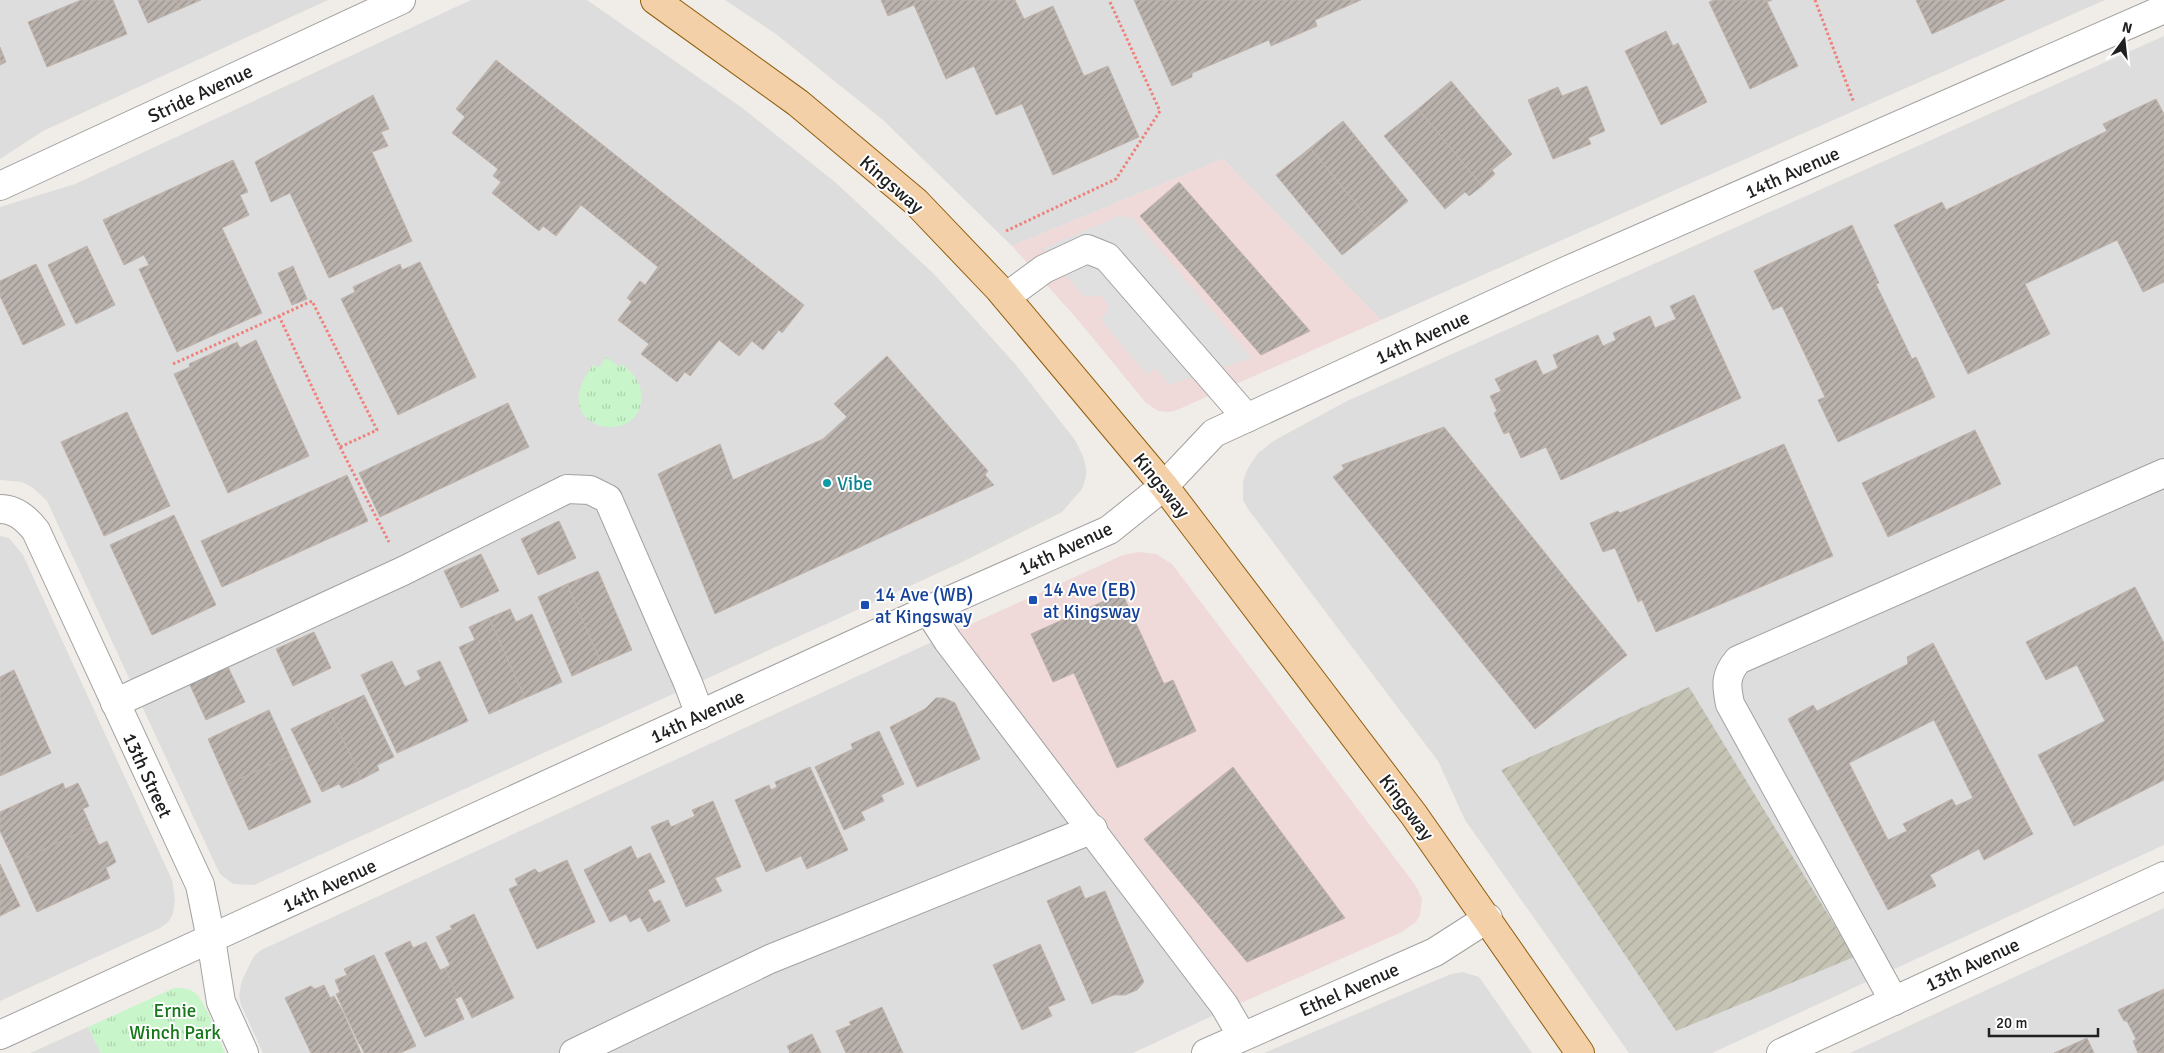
<svg xmlns="http://www.w3.org/2000/svg" width="2164" height="1053" font-family="Signika,sans-serif">
<defs>
<pattern id="construction-furrows" width="10" height="10" patternUnits="userSpaceOnUse" patternTransform="scale(1.25)"><rect width="10" height="10" fill="#c4c3b4"/><path d="M-1 1l2-2M0 10L10 0M9 11l2-2" fill="none" stroke="#a8a79a"/></pattern>
<pattern id="park-tufts" width="24" height="20" patternUnits="userSpaceOnUse" patternTransform="scale(1.25)"><rect width="24" height="20" fill="#c9f5cb"/><path d="M3 7l-1-3M5 7V3M7 7l1-3M15 17l-1-3M17 17v-4M19 17l1-3" fill="none" stroke="#acd2ae"/></pattern>
<pattern id="building-hatch" width="6" height="6" patternUnits="userSpaceOnUse" patternTransform="scale(1.25)"><rect width="6" height="6" fill="#b9b2ad"/><path d="M-1 1l2-2M0 6l6-6M5 7l2-2" fill="none" stroke="#96908c"/></pattern>
</defs>
<rect width="100%" height="100%" fill="#f0ede8"/>
<g fill="#dedddd">
<path d="M0 0H328L43 131 0 159Z"/>
<path d="M471 0H587L741 107 835 182 934 274 1016 365 1075 440 1083 456 1086 468V477L1082 489 1062 512 958 564 254 885 233 884 220 874 216 866 47 501 32 487 22 482 0 480V207L75 184Z"/>
<path d="M725 0H2105L1381 320 1223 159 1012 246 883 120 776 34Z"/>
<path d="M2164 36V845L1712 1053H1629L1465 820 1438 761 1248 509 1243 500V481L1248 468 1258 453 1275 440 1347 401Z"/>
<path d="M0 536 9 538 23 555 172 880 175 899 173 914 168 922 160 928 0 1001Z"/>
<path d="M945 636 1227 1009 1133 1053H263L241 1005 239 996 242 980 254 956 261 950Z"/>
<path d="M2164 908V1053H1850Z"/>
<path d="M1463 972 1479 977 1532 1053H1264L1451 974Z"/>
<path d="M88 1027 101 1053H30Z"/>
</g>
<g fill="#efd9d9">
<path d="M1223 159 1381 320 1177 410 1170 412 1158 411 1146 403 1078 320 1012 246Z"/>
<path d="M1138 552 1156 554 1172 564 1416 886 1422 899 1420 915 1416 922 1402 932 1227 1009 945 636 1123 555Z"/>
</g>
<path fill="url(#construction-furrows)" d="M1689 687 1854 957 1676 1031 1501 770Z"/>
<g fill="url(#park-tufts)">
<path d="M607 357 619 367 622 364C635 375 643 384 641 402 635 448 543 428 594 364L598 368Z"/>
<path d="M174 988C180 988 188 988 194 992 206 1001 218 1038 225 1053H101L88 1027Z"/>
</g>
<path fill="#e0e0e0" d="M1118 216 1133 218 1252 358 1169 385 1155 368 1147 375 1101 320 1110 306 1100 295 1085 297 1042 249Z"/>
<g fill="url(#building-hatch)" stroke="#c0b3ab" fill-rule="evenodd">
<path d="M81 0H113L127 34 47 67 28 22Z"/>
<path d="M138 0H176L180 9 148 23Z"/>
<path d="M176 0H201L180 9Z"/>
<path d="M881 0H1015L1024 19 1053 6 1084 76 1108 66 1139 137 1053 175 1022 104 996 115 974 66 946 79 914 5 888 16Z"/>
<path d="M1134 0H1361L1315 20 1317 26 1271 46 1269 40 1192 73V77L1172 86Z"/>
<path d="M1714 0H1772L1767 2 1798 66 1750 89 1709 2Z"/>
<path d="M1916 0H2005L1932 34Z"/>
<path d="M1666 31 1673 46 1678 43 1707 102 1661 125 1625 51Z"/>
<path d="M0 47 6 62 0 65Z"/>
<path d="M496 60 804 305 782 333 779 330 763 350 752 341 739 356 719 340 690 376 685 372 677 382 641 354 649 344 618 320 632 302 627 298 640 281 645 285 658 267 581 205 556 236 543 226 539 231 492 193 501 182 493 176 498 169 452 133 465 117 456 109Z"/>
<path d="M1451 81 1512 154 1492 170 1495 174 1482 186 1418 109Z"/>
<path d="M1587 86 1605 131 1588 138 1591 144 1553 159 1528 100 1558 87 1562 96Z"/>
<path d="M373 95 389 129 381 132 388 146 372 152 412 241 329 278 290 193 271 202 255 162Z"/>
<path d="M2156 99 2164 114V282L2143 292 2117 240 2025 284 2050 334 1968 374 1894 225 1942 202 1946 210 2107 131 2103 124Z"/>
<path d="M1418 109 1482 186 1469 196 1465 192 1445 209 1384 136Z"/>
<path d="M1343 121 1408 201 1376 228 1310 148Z"/>
<path d="M1310 148 1376 228 1342 255 1276 175Z"/>
<path d="M233 160 248 192 240 195 249 215 222 228 262 313 177 352 139 269 149 265 144 255 124 265 103 220Z"/>
<path d="M1179 182 1310 331 1261 355 1140 216Z"/>
<path d="M1852 225 1879 283 1876 284 1912 359 1916 357 1935 397 1838 442 1818 400 1825 397 1782 306 1773 310 1754 271Z"/>
<path d="M87 246 115 305 76 324 48 265Z"/>
<path d="M420 262 476 377 398 415 341 299 355 292 353 287 400 264 402 270Z"/>
<path d="M36 264 65 325 23 345 0 296V281Z"/>
<path d="M293 266 307 299 292 305 278 273Z"/>
<path d="M1694 295 1741 398 1561 480 1546 447 1521 458 1509 432 1504 434 1494 413 1497 411 1490 396 1501 391 1495 379 1536 360 1543 375 1558 368 1553 355 1598 335 1603 346 1616 340 1613 333 1650 316 1655 328 1676 319 1670 306Z"/>
<path d="M256 340 309 456 228 493 174 374 190 367 189 364 237 342 240 348Z"/>
<path d="M887 356 988 471 985 475 994 485 715 614 658 474 720 444 733 480 823 439 847 417 834 404Z"/>
<path d="M508 403 529 447 380 517 359 473Z"/>
<path d="M127 412 170 506 104 536 61 442Z"/>
<path d="M1444 427 1627 655 1535 729 1333 477 1344 469 1342 465Z"/>
<path d="M1975 430 2001 484 1888 537 1862 483Z"/>
<path d="M1784 444 1833 556 1656 632 1642 600 1638 602 1615 548 1603 552 1590 523 1618 511 1620 513Z"/>
<path d="M347 475 368 521 222 587 201 541Z"/>
<path d="M174 515 216 605 152 635 110 545Z"/>
<path d="M559 521 576 558 538 575 521 539Z"/>
<path d="M481 554 499 591 461 608 444 571Z"/>
<path d="M598 571 632 650 601 663 567 584Z"/>
<path d="M567 584 601 663 572 676 538 597Z"/>
<path d="M2135 587 2164 643V780L2074 826 2038 755 2105 721 2077 665 2046 680 2026 642Z"/>
<path d="M1122 593 1164 684 1173 680 1196 731 1117 768 1074 673 1053 682 1031 634Z"/>
<path d="M510 609 516 622 532 614 562 682 525 698 489 618Z"/>
<path d="M489 618 525 698 489 714 459 647 475 640 469 627Z"/>
<path d="M314 632 331 668 293 686 276 649Z"/>
<path d="M1933 643 2033 834 1984 860 1979 849 1951 864 1930 875 1936 886 1888 910 1788 719 1813 705 1817 711 1908 664 1907 657ZM1934 720 1973 798 1956 806 1952 799 1903 824 1907 831 1888 840 1849 763Z"/>
<path d="M392 661 405 687 421 679 417 671 440 661 468 721 397 753 361 675Z"/>
<path d="M227 665 245 702 206 720 189 683Z"/>
<path d="M14 670 51 753 0 776V677Z"/>
<path d="M364 695 394 757 377 765 379 770 362 779 329 711Z"/>
<path d="M936 698H944L955 703 980 759 917 787 890 727 925 709Z"/>
<path d="M269 710 290 756 228 784 208 739Z"/>
<path d="M329 711 362 779 342 788 339 784 322 792 291 729Z"/>
<path d="M879 731 904 784 881 795 884 801 861 812 865 820 844 830 815 767 853 749 851 744Z"/>
<path d="M290 756 311 802 249 830 228 784Z"/>
<path d="M810 767 848 850 807 869 801 856 766 872 735 800 769 785 771 790 777 787 775 782Z"/>
<path d="M1233 767 1345 918 1247 962 1144 839Z"/>
<path d="M63 783 65 789 78 783 89 806 83 809 91 827 15 863 0 831V812Z"/>
<path d="M713 801 741 867 715 878 722 891 686 907 651 827 668 820 671 827 695 816 692 810Z"/>
<path d="M91 827 99 845 107 841 116 862 106 868 110 878 37 912 15 863Z"/>
<path d="M631 846 637 859 650 853 665 882 648 890 654 903 660 900 670 921 648 932 640 917 630 922 626 914 610 922 584 870Z"/>
<path d="M567 860 595 922 537 949 509 889 518 885 515 879 535 869 539 873Z"/>
<path d="M0 864 20 906 0 916Z"/>
<path d="M1080 886 1085 899 1105 891 1144 982 1137 990 1125 995H1114L1092 1004 1047 901Z"/>
<path d="M474 914 514 998 472 1018 461 996 458 998 445 968 450 965 436 937 452 929 450 926Z"/>
<path d="M410 941 413 948 426 942 440 970 445 968 458 998 455 999 464 1019 425 1037 385 953Z"/>
<path d="M1040 944 1065 1000 1048 1007 1052 1016 1022 1030 993 965Z"/>
<path d="M374 955 416 1046 400 1053H364L360 1044H359L336 994 340 992 335 980 347 975 344 969Z"/>
<path d="M324 985 330 998 334 996 343 1012 361 1053H311L285 998 311 986 315 989Z"/>
<path d="M2164 989V1053H2138L2133 1041 2136 1039 2127 1021H2124L2118 1010Z"/>
<path d="M882 1007 903 1053H846L836 1031 851 1025 849 1022Z"/>
<path d="M812 1034 821 1053H789L790 1052 787 1046Z"/>
<path d="M2087 1038 2094 1053H2054Z"/>
</g>
<g fill="none" stroke-linecap="round" stroke-linejoin="round">
<defs>
<g id="minor">
<path d="M0 186 401 0"/>
<path d="M1006 297 1044 269 1087 249 1107 257 1247 418"/>
<path d="M0 509C16 509 27 519 36 531L200 885 211 939 221 1002 244 1053"/>
<path d="M928 610 948 641 1224 1005 1242 1036"/>
<path d="M115 703 403 571 567 489 590 490 608 499 688 683 700 715"/>
<path d="M1894 1001 1730 704C1726 685 1725 675 1738 660L2164 473"/>
<path d="M0 1035 928 610 1109 530 1164 486 1214 433 1559 274 2164 9"/>
<path d="M574 1053 770 959 1093 829"/>
<path d="M1206 1053 1435 952 1488 918"/>
<path d="M1781 1053 2164 876"/>
</g>
<path id="major" d="M655 0 798 103 916 202 999 289 1164 486 1199 532 1414 815 1580 1053"/>
</defs>
<use href="#minor" stroke="#a1a1a1" stroke-width="30"/>
<use href="#major" stroke="#8f5e0d" stroke-width="30"/>
<g stroke="#ee817b" stroke-width="3" stroke-dasharray="2.5 2.5" stroke-linecap="butt">
<path d="M1815 0 1854 103"/>
<path d="M1006 231 1116 179 1160 111 1109 0"/>
<path d="M173 364 312 301 377 430 340 447 279 316"/>
<path d="M340 447 389 542"/>
</g>
<use href="#minor" stroke="#fff" stroke-width="28"/>
<use href="#major" stroke="#f4d0a8" stroke-width="28"/>
</g>
<circle fill="#0f9aa8" stroke="#fff" stroke-width="2" cx="827" cy="483" r="5"/>
<g fill="#1a4fb4" stroke="#fff" stroke-width="2">
<rect x="1028" y="595" width="10" height="10" rx="2.5"/>
<rect x="860" y="600" width="10" height="10" rx="2.5"/>
</g>
<g text-anchor="middle" stroke-width="4" stroke-linejoin="round" paint-order="stroke">
<g font-size="19" fill="#202020" stroke="#fff">
<text transform="translate(200 93) rotate(-25)" y="7">Stride Avenue</text>
<text transform="translate(1792 172) rotate(-24)" y="7">14th Avenue</text>
<text transform="translate(892 184) rotate(41)" y="7">Kingsway</text>
<text transform="translate(1422 337) rotate(-25)" y="7">14th Avenue</text>
<text transform="translate(1162 485) rotate(51)" y="7">Kingsway</text>
<text transform="translate(1065 548) rotate(-25)" y="7">14th Avenue</text>
<text transform="translate(697 716) rotate(-25)" y="7">14th Avenue</text>
<text transform="translate(148 775) rotate(65)" y="7">13th Street</text>
<text transform="translate(1407 807) rotate(53)" y="7">Kingsway</text>
<text transform="translate(329 885) rotate(-25)" y="7">14th Avenue</text>
<text transform="translate(1972 964) rotate(-25)" y="7">13th Avenue</text>
<text transform="translate(1349 989) rotate(-24)" y="7">Ethel Avenue</text>
</g>
<g font-size="19" fill="#0d838f" stroke="#fff" text-anchor="start">
<text x="837" y="490">Vibe</text>
</g>
<g font-size="19" fill="#164399" stroke="#fff" text-anchor="start">
<text x="1043" y="596">14 Ave (EB)<tspan x="1043" dy="22">at Kingsway</tspan></text>
<text x="875" y="601">14 Ave (WB)<tspan x="875" dy="22">at Kingsway</tspan></text>
</g>
<g font-size="19" fill="#167719" stroke="#fff">
<text x="175" y="1017">Ernie<tspan x="175" dy="22">Winch Park</tspan></text>
</g>
</g>
<g transform="translate(2124 40) rotate(15)" stroke="#ffffff" stroke-width="4" paint-order="stroke">
<path d="M0-4L9 19L0 12L-9 19Z" fill="#202020"/>
<text y="-8" font-size="14" font-weight="bold" text-anchor="middle" fill="#202020">N</text>
</g>
<path d="M1989 1028v8h109v-8" fill="none" stroke="#202020" stroke-width="2.5"/>
<text x="1996" y="1028" font-size="15" fill="#202020" stroke="#ffffff" stroke-width="4" paint-order="stroke">20 m</text>
</svg>
